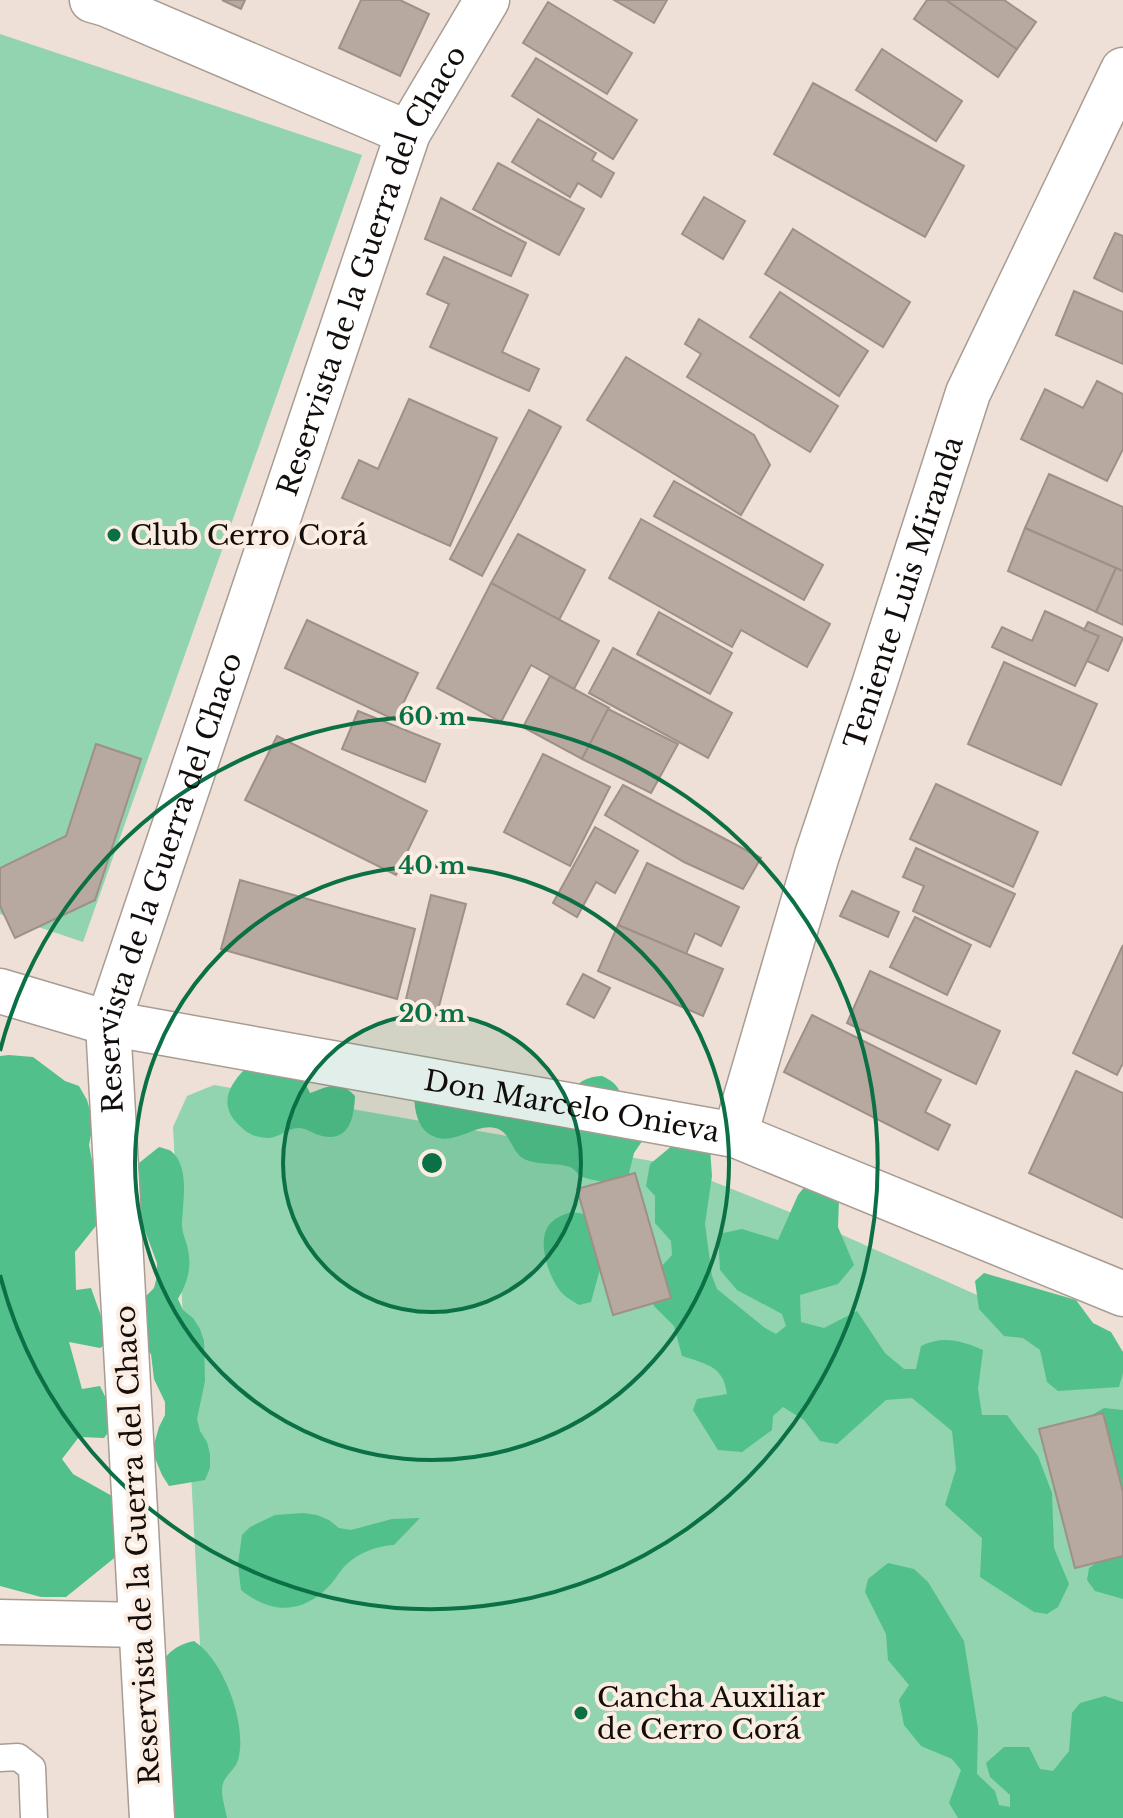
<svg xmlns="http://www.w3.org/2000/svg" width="1123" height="1818" font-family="'Libre Baskerville',serif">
<rect width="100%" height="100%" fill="#eee0d6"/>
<g fill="#91d4af">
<path d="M0 34 362 155 83 942 0 914Z"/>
<path d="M214 1085 669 1164 802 1217 1123 1360V1818H209L173 1127 187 1096Z"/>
</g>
<g fill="#52c08a">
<path d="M9 1055 33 1057 65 1081 79 1086 87 1100 91 1114 92 1130 89 1145 103 1217 75 1252 76 1290 91 1288 110 1341 100 1348 69 1342 82 1389 100 1386 117 1421 104 1438 79 1437 62 1459 73 1474 112 1496 118 1555 66 1597H41L0 1586V1056Z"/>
<path d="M245 1069 295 1071 304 1081 310 1093C330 1086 339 1079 355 1096 354 1117 350 1142 322 1136 313 1134 307 1128 298 1128 288 1128 280 1137 269 1138 258 1138 249 1135 241 1127 219 1108 226 1088 245 1069Z"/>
<path d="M602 1076C623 1086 616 1090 627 1106 633 1115 642 1123 649 1131L634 1153 628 1177C624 1179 621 1182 617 1183 611 1184 585 1179 581 1176 575 1172 574 1167 566 1166 551 1162 529 1166 519 1155 510 1146 509 1131 495 1128 474 1123 453 1149 429 1134 415 1124 414 1104 414 1088L560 1102C575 1087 580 1077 602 1076Z"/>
<path d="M673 1145 710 1148 712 1176 705 1224 712 1276 717 1289 765 1328 776 1334 786 1326 782 1314 737 1290 720 1270 718 1234 742 1229 778 1240 798 1195 806 1185 839 1200 838 1227 854 1265 838 1284 800 1295 801 1322 824 1328 857 1311 885 1353 904 1369H916L921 1346C943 1335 962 1341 983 1350L978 1389 982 1415H1007L1038 1456 1052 1493 1054 1548 1069 1584 1058 1607 1047 1614 1034 1612 980 1577 982 1538 945 1505 956 1469 952 1431 912 1398 886 1400 837 1444 820 1441 804 1420 783 1407 773 1416 772 1430 742 1452 718 1450 693 1410 697 1399 727 1394C724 1366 706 1364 682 1356L674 1326 654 1306 647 1282 672 1255 671 1241 655 1223V1196L646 1186 650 1164Z"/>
<path d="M159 1147C160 1147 170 1150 171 1151 191 1167 182 1204 182 1225 182 1234 187 1242 188 1250 192 1269 187 1283 178 1299L183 1310 193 1318 200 1329 204 1341 205 1381 197 1419 200 1431 207 1442 210 1454V1468L205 1480 169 1486 162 1475 152 1451 159 1427 165 1415V1402L154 1379 151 1354 141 1346 139 1310 145 1297 154 1288 157 1276V1263L139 1215 136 1175 139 1163Z"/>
<path d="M571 1212 585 1214 606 1247 591 1302 579 1305C571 1300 563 1296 558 1288 548 1274 537 1241 549 1225 554 1218 563 1215 571 1212Z"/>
<path d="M984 1273 1076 1300 1093 1323 1111 1332 1123 1352V1373L1119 1387 1058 1391 1047 1382 1040 1350 1023 1338 1004 1336 979 1309 975 1281Z"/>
<path d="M1104 1408 1123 1410V1599L1095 1591 1087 1580 1089 1568 1106 1556 1085 1419Z"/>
<path d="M303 1513 317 1515 329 1520 339 1528 351 1530 392 1519 420 1518 394 1545C377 1546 360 1552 347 1564 341 1569 337 1577 331 1584 304 1614 272 1615 241 1590L238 1564 242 1535 250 1527 275 1515Z"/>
<path d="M888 1563 914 1569 928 1582 964 1641 978 1729 977 1774 995 1791 999 1805 1010 1807V1795L990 1777 986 1763 1004 1747H1029L1040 1769 1053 1771 1069 1751 1072 1713 1080 1703 1105 1696 1123 1702V1818H958L949 1803 961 1770 952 1759 921 1746 904 1725 899 1700 909 1685 888 1660 886 1634 865 1592 868 1579Z"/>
<path d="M194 1641C224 1660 248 1726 238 1760 236 1768 228 1773 224 1781 219 1791 225 1807 227 1818H173L163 1660C172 1649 180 1644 194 1641Z"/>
</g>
<g fill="#b7a9a0" stroke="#9e9088" stroke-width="2">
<path d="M222 0H245L241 9Z"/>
<path d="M361 0H400L429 14 400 76 339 48Z"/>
<path d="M614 0H667L654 23Z"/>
<path d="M927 0H946L1017 49 998 77 914 19Z"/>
<path d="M946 0H1004L1036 22 1017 49Z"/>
<path d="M548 2 632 53 607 94 523 43Z"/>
<path d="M882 49 962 101 936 141 856 90Z"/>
<path d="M536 58 637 120 613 159 512 96Z"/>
<path d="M813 83 964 166 925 237 774 154Z"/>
<path d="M538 119 596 153 592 160 614 173 601 197 578 183 570 197 512 162Z"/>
<path d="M498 163 584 209 559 255 473 209Z"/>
<path d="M704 197 745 221 723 259 682 234Z"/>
<path d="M441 198 526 243 511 276 425 239Z"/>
<path d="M793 229 910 302 883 347 765 274Z"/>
<path d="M1115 233 1123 236V292L1094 278Z"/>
<path d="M444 257 528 295 502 352 539 369 529 391 430 347 449 304 427 294Z"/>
<path d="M1074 291 1123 312V364L1056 335Z"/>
<path d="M780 292 868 351 839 396 750 337Z"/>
<path d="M699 319 838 406 810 452 687 377 701 354 685 344Z"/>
<path d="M626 357 754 435 770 465 741 515 587 420Z"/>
<path d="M1097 381 1123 394V449L1107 481 1021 439 1045 389 1083 408Z"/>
<path d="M409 399 497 438 450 546 342 498 359 460 378 469Z"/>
<path d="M529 410 561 427 482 576 450 559Z"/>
<path d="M1049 474 1123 507V571L1025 528Z"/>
<path d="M674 481 823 565 804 600 654 516Z"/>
<path d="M641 519 830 624 807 667 741 630 732 647 609 578Z"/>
<path d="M1025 528 1116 568 1096 612 1008 571Z"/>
<path d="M518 534 585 570 559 620 491 583Z"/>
<path d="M1116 568 1123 571V625L1096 612Z"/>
<path d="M491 583 599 641 574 689 531 665 501 722 437 688Z"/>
<path d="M1045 611 1099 636 1075 686 992 647 1002 627 1032 641Z"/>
<path d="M659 612 732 653 710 694 637 654Z"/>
<path d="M307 620 418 673 395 720 285 668Z"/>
<path d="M1088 622 1123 638 1108 671 1087 661 1099 636 1084 630Z"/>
<path d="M613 648 732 713 708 758 589 693Z"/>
<path d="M1004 662 1097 704 1061 785 968 744Z"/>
<path d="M550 676 609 708 582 759 523 727Z"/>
<path d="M608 709 678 744 651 793 582 759Z"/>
<path d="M358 711 440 744 425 782 342 749Z"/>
<path d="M277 736 427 811 396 875 245 800Z"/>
<path d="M96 744 141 759 95 900 15 938 0 906V868L66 836Z"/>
<path d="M543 754 610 787 570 866 504 832Z"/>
<path d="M936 784 1038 832 1013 887 910 839Z"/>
<path d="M623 785 761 858 743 889 684 862 605 815Z"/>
<path d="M595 827 638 851 615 893 596 882 577 917 553 903Z"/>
<path d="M916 848 1015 894 990 947 913 911 924 886 903 877Z"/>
<path d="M647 863 739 907 721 946 695 933 686 954 618 925Z"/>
<path d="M240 880 415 929 397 999 221 949Z"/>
<path d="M852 891 899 912 888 937 840 916Z"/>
<path d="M431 895 466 904 438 1010 406 999Z"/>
<path d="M915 917 971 945 947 995 890 967Z"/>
<path d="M618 925 723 969 703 1016 598 971Z"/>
<path d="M1123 945V1063L1117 1075 1073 1053Z"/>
<path d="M870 971 1000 1031 976 1084 847 1023Z"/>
<path d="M583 974 610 988 594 1018 567 1004Z"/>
<path d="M812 1015 941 1080 925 1112 950 1125 938 1150 784 1072Z"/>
<path d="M1076 1071 1123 1093V1218L1029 1173Z"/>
<path d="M635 1173 671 1298 613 1315 577 1189Z"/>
<path d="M1103 1413 1123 1492V1556L1075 1568 1039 1429Z"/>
</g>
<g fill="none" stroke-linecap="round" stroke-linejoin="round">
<defs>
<path id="lane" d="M0 1758 18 1757 32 1768 34 1818"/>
<g id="street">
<path d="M92 0 106 4 408 133"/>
<path id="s1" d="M0 991 108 1023 735 1135 1123 1294"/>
<path id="s2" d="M735 1135 817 855 874 685 968 393 1123 70"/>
<path d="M0 1622 141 1625"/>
<path id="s3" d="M152 1818 108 1023 408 133 487 0"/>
</g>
</defs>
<use href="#lane" stroke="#a99c93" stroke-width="29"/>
<use href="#street" stroke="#a99c93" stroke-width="47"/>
<use href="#lane" stroke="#fff" stroke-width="26"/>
<use href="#street" stroke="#fff" stroke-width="44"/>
</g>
<circle cx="432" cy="1163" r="149" fill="#0c7046" fill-opacity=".12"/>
<g fill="none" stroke="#0c7046" stroke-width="4">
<circle cx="432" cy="1163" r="149"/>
<circle cx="432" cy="1163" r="297"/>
<path d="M0 1051A446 446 0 1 1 0 1275"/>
</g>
<g fill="#0c7046" stroke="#fcede3" stroke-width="3">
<circle cx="114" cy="535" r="8"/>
<circle cx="581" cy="1713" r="8"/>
</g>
<g text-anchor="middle" stroke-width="8" stroke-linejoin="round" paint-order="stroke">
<g font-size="28" fill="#130e0b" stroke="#fcede3">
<text dy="10" stroke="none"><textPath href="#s3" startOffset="1594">Reservista de la Guerra del Chaco</textPath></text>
<text dy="10" stroke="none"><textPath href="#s2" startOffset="568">Teniente Luis Miranda</textPath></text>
<text dy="10" stroke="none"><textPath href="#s3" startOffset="946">Reservista de la Guerra del Chaco</textPath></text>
<text dy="10" stroke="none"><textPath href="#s1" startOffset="584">Don Marcelo Onieva</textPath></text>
<text transform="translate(137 1545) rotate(-93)" y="10">Reservista de la Guerra del Chaco</text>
</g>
<g font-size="28" fill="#130e0b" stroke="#fcede3" text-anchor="start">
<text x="130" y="545">Club Cerro Corá</text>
<text x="597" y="1707">Cancha Auxiliar<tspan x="597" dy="32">de Cerro Corá</tspan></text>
</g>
</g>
<circle cx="432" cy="1163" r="12" fill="#0c7046" stroke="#fcede3" stroke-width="4"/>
<g font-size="24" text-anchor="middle" font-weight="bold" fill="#0c7046" stroke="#fcede3" stroke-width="8" stroke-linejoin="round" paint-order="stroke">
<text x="432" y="725">60 m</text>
<text x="432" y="874">40 m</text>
<text x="432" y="1022">20 m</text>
</g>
</svg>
